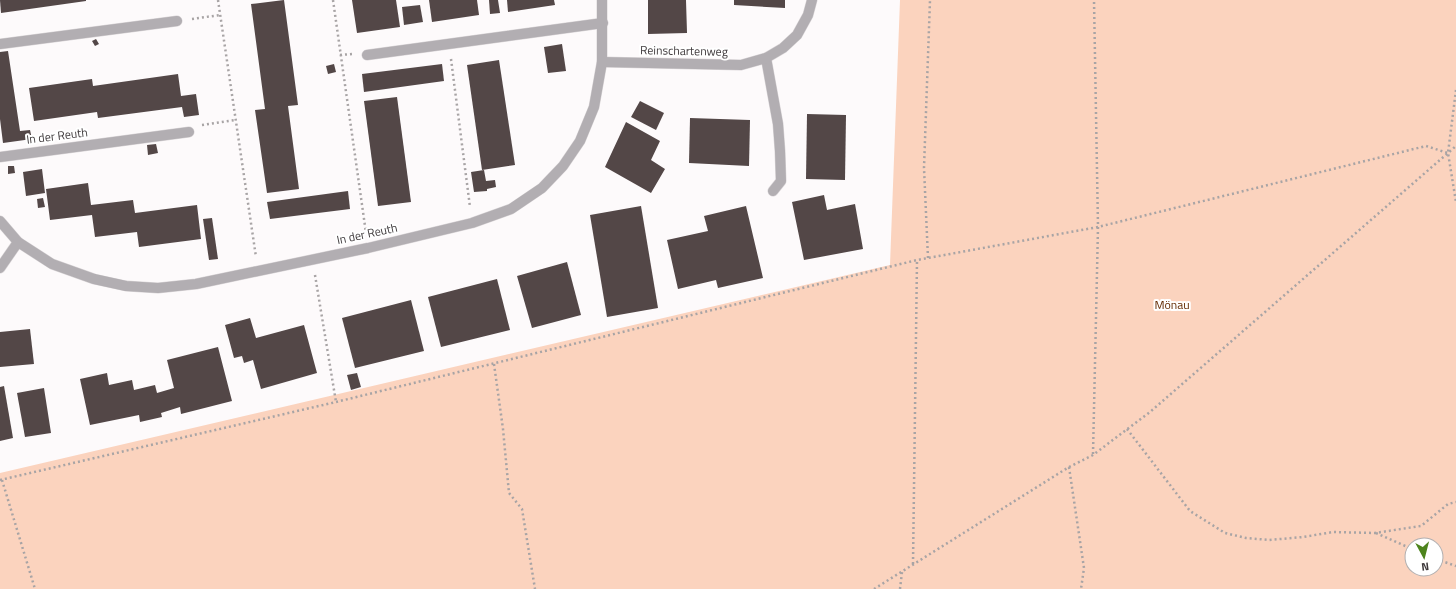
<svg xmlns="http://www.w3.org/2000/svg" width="1456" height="589" font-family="'Titillium Web',sans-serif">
<rect width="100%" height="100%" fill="#fdfafb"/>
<path fill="#fbd3be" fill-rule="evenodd" d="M900 0H1456V589H0V473L890 265ZM1412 545H1436V569H1412Z"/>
<g fill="#534747">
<path d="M0 0H86V1L1 13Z"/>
<path d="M284 0 298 105 288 106 299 189 267 193 255 110 265 109 251 4Z"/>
<path d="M352 0H396L400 27 357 33Z"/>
<path d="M429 0H477L479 15 432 22Z"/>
<path d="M489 0H498L500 13 490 14Z"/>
<path d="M507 0H554L555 5 508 12Z"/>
<path d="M648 0H686L687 33 648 34Z"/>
<path d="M734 0H785V8L734 5Z"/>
<path d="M420 5 423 22 404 25 402 7Z"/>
<path d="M96 39 99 44 95 46 92 41Z"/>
<path d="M562 44 566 71 548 73 544 47Z"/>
<path d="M8 51 20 131 30 130 32 139 3 143 0 119V52Z"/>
<path d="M499 60 515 165 482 170 467 65Z"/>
<path d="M334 64 336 72 328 74 326 66Z"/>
<path d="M442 64 444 81 364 92 362 74Z"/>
<path d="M178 74 181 96 196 94 199 115 184 117 182 107 98 118 97 112 34 121 29 88 92 79 93 86Z"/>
<path d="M397 97 411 202 378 206 364 101Z"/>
<path d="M640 101 664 113 656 130 631 117Z"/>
<path d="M807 114 846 115 845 180 806 179Z"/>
<path d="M690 118 750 120 749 166 689 163Z"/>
<path d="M626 122 660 141 651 160 665 169 651 193 605 167Z"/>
<path d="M156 144 158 153 148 155 147 145Z"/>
<path d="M8 166H14L15 173 8 174Z"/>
<path d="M42 169 45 193 26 196 23 172Z"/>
<path d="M484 170 486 181 495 180 496 187 487 189V191L474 192 471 172Z"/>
<path d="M88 183 91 205 133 200 135 213 197 205 201 239 139 247 137 232 95 237 92 215 50 220 46 189Z"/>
<path d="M348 191 350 209 270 219 267 202Z"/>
<path d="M824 195 827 210 855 204 863 249 804 260 792 202Z"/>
<path d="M43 198 45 207 38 208 37 199Z"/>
<path d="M641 206 658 308 607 317 590 215Z"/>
<path d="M746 206 763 278 718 288 716 280 678 289 667 240 708 231 704 216Z"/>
<path d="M212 218 218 259 209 260 203 219Z"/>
<path d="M567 262 581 315 532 328 517 276Z"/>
<path d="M497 279 510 330 441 347 428 297Z"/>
<path d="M411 300 424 351 355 368 342 318Z"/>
<path d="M250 318 256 338 304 325 317 373 261 389 253 360 244 363 242 356 234 358 225 325Z"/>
<path d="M30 329 34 364 0 367V332Z"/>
<path d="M218 347 232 401 181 414 180 407 161 413 162 417 140 422 139 415 90 425 80 379 107 373 109 385 132 380 134 390 155 385 157 393 174 388 167 360Z"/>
<path d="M357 373 361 387 351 390 347 375Z"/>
<path d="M4 386 13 438 0 441V387Z"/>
<path d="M44 388 51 433 25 437 17 393Z"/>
</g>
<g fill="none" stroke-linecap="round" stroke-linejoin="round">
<defs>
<g id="street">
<path d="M0 44 177 21"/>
<path d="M367 55 603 23"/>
<path d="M766 58 778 124 780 151 781 181 773 191"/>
<path d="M602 62 741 65 766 58 783 48 797 35 808 15 812 0"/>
<path d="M0 157 189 132"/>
<path d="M0 221 18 242 52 264 94 279 126 286 158 288 196 284 368 248 472 223 511 209 542 188 563 166 580 141 594 107 602 62V0"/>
<path d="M0 268 18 242"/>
</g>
</defs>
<use href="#street" stroke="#dbd7d9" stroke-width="11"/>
<g stroke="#a8a4a5" stroke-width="2.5" stroke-dasharray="2 3" stroke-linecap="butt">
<path d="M218 0 256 257"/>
<path d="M333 0 366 233"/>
<path d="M192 19 220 15"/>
<path d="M340 55 352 54"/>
<path d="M451 59 470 207"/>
<path d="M1456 90 1448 153 1456 202"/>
<path d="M202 125 235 120"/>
<path d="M928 258 924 168 930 0"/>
<path d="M315 275 336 402"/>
<path d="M494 364 503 429 509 493 522 509 535 589"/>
<path d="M1127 429 1190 511 1225 533 1246 538 1269 540 1303 537 1333 532 1375 533 1421 526 1448 504 1456 502"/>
<path d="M1093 454 1098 227 1094 0"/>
<path d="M1069 467 1084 568 1081 589"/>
<path d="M0 480 336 402 917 260 1098 227 1426 146 1448 153"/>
<path d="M2 480 35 589"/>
<path d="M1376 533 1412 549"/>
<path d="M1436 559 1456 566"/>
<path d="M913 564 917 260"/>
<path d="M874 589 1069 467 1093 455 1150 412 1456 146"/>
<path d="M900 589 902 572"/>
</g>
<use href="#street" stroke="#b2aeb2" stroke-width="10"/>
</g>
<g text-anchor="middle" stroke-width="4" stroke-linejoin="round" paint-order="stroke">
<g font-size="12" fill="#3f3a3c" stroke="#fff">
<text transform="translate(684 51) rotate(1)" y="4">Reinschartenweg</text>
<text transform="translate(57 136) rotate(-7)" y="4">In der Reuth</text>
<text transform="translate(367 234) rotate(-12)" y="4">In der Reuth</text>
</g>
<g font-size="12" fill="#642b03" stroke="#fff">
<text x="1172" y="309">Mönau</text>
</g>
</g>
<g transform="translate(1424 557) rotate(173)"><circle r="19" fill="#ffffff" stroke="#b2b0b1"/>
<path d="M0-3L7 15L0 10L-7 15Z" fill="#4d841d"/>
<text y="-6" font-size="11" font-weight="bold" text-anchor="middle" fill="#3f3a3c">N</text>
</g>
</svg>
